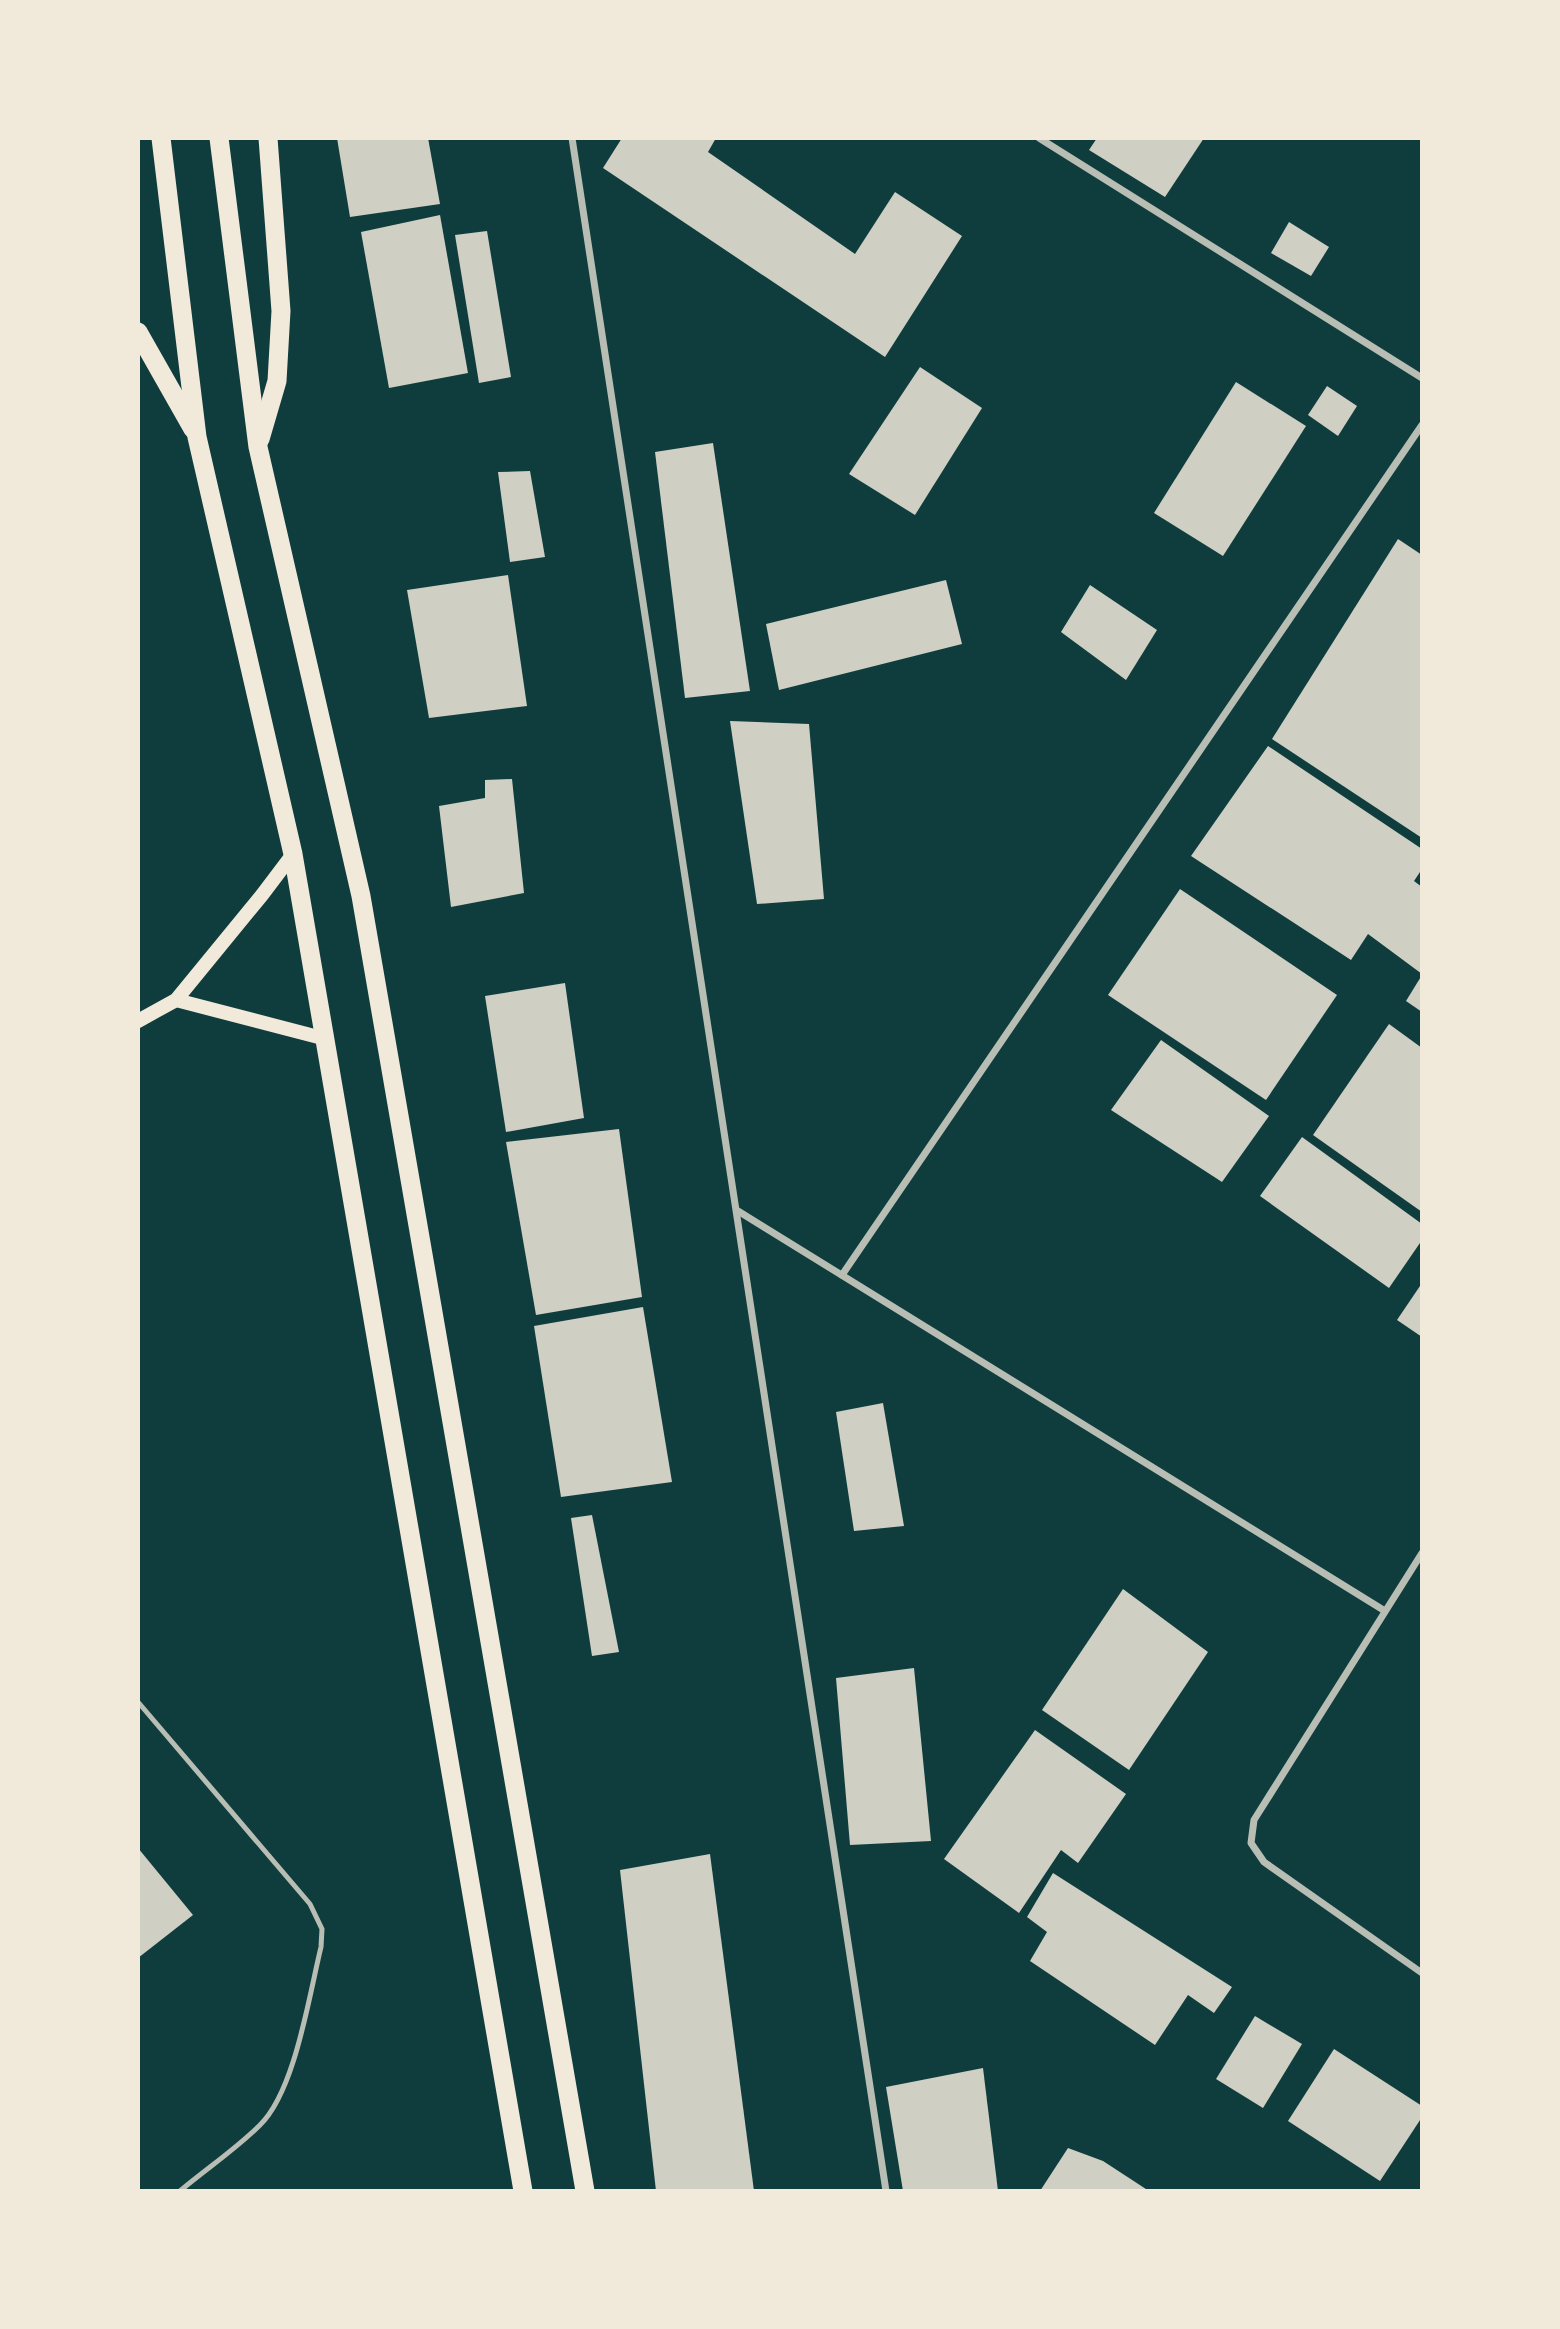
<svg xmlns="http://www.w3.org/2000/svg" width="1560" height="2329" font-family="'Exo 2',sans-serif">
<rect width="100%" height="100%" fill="#0f3d3e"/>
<g fill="#cfcfc3">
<path d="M337 138H428L440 204 350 217Z"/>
<path d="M622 138H716L708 152 855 254 895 192 962 236 885 357 603 168Z"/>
<path d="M1097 138H1204L1165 197 1089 150Z"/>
<path d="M440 215 468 373 389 388 361 232Z"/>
<path d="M1289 222 1329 247 1311 276 1271 253Z"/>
<path d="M487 231 511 377 479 383 455 235Z"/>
<path d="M920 367 982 408 915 515 849 474Z"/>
<path d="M1236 382 1306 426 1223 556 1154 513Z"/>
<path d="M1327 386 1357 406 1338 436 1308 415Z"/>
<path d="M713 443 750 691 685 698 655 452Z"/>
<path d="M530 471 545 557 510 562 498 472Z"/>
<path d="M1398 539 1422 555V838L1272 739Z"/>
<path d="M508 575 527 706 429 718 407 590Z"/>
<path d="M946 580 962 644 779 690 766 624Z"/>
<path d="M1090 585 1157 630 1126 680 1061 632Z"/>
<path d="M730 721 809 724 824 899 757 904Z"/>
<path d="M1268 746 1422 849V869L1414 881 1422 887V974L1368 934 1351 960 1191 856Z"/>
<path d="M512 779 524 893 451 907 439 806 485 798V780Z"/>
<path d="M1180 889 1337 995 1266 1100 1108 995Z"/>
<path d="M1422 975V1012L1406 1001Z"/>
<path d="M565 983 584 1118 506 1132 485 996Z"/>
<path d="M1389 1024 1422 1048V1212L1313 1135Z"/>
<path d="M1161 1040 1269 1116 1222 1182 1111 1110Z"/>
<path d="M619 1129 642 1297 536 1315 506 1142Z"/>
<path d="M1302 1137 1422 1224V1240L1389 1288 1260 1196Z"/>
<path d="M1422 1283V1337L1397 1320Z"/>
<path d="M643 1307 672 1482 561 1497 534 1326Z"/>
<path d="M883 1403 904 1526 854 1531 836 1412Z"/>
<path d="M592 1515 619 1652 592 1656 571 1518Z"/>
<path d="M1123 1589 1208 1652 1129 1770 1042 1710Z"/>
<path d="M914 1668 931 1841 850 1845 836 1678Z"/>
<path d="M1035 1730 1126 1794 1078 1863 1061 1850 1019 1913 944 1859Z"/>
<path d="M138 1848 193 1915 138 1958Z"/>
<path d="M710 1854 754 2191H656L620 1870Z"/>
<path d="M1053 1873 1232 1987 1214 2013 1188 1995 1155 2045 1030 1961 1047 1932 1027 1917Z"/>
<path d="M1255 2016 1302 2044 1263 2108 1216 2079Z"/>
<path d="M1334 2049 1422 2106V2117L1380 2181 1288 2121Z"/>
<path d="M983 2068 998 2191H903L886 2087Z"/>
<path d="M1068 2148 1103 2161 1149 2191H1040Z"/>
</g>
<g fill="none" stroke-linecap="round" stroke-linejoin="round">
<path stroke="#b8beb3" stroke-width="5" d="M138 1702 310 1904 322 1929 321 1947C309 1996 295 2091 260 2125 236 2149 206 2169 180 2191"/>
<g stroke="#b8beb3" stroke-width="7">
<path d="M572 138 886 2191"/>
<path d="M1039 138 1422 378"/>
<path d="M738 1211 1385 1611"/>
<path d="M842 1275 1422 425"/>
<path d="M1422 1553 1254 1820 1251 1843 1264 1862 1422 1973"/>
</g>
<g stroke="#f1e9da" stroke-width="14">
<path d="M176 1000 326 1039"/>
<path d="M138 1021 176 1000 262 895 293 854"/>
</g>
<g stroke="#f1e9da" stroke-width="19">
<path d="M161 138 197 437 293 854 523 2191"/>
<path d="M219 138 258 447 361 896 585 2191"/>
<path d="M138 332 193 429"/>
<path d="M260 439 277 381 281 311 268 138"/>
</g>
</g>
<rect width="1560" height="2329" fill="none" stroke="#f1e9da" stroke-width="280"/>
</svg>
